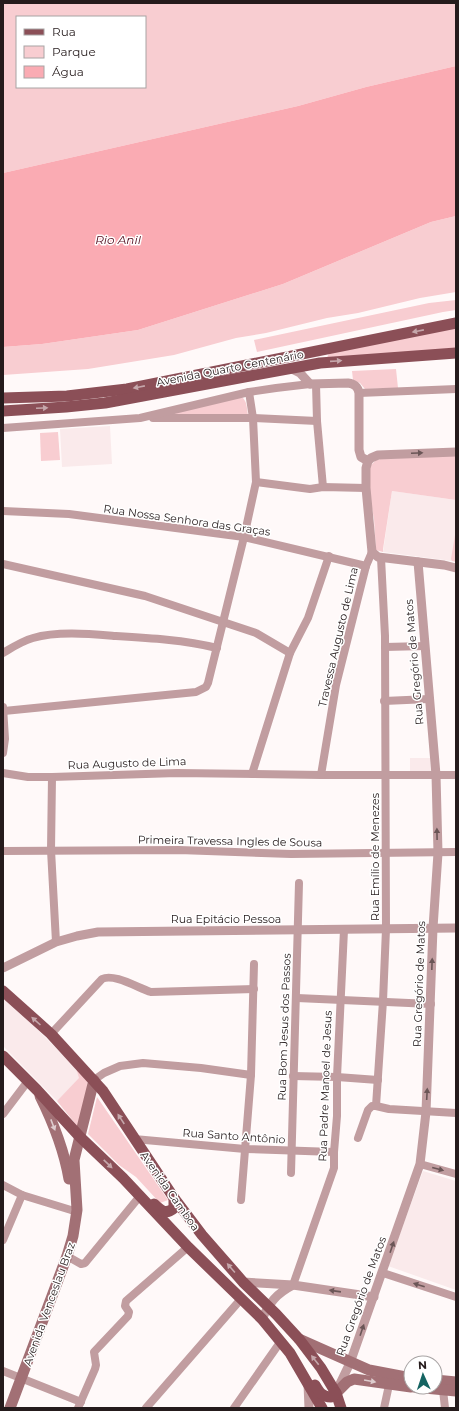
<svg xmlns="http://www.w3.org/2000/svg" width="459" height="1411" font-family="Montserrat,sans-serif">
<rect width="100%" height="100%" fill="#fff9f9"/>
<g fill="#faeaeb">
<path d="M110 426 112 464 62 467 60 429Z"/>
<path d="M392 491 456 500V529L452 561 383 552Z"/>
<path d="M410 758H430L431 772H410Z"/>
<path d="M3 998 19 1011 76 1068 80 1078 57 1101 3 1046Z"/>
<path d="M423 1171 456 1181V1290L388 1266Z"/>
</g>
<g fill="#f8cdd1" fill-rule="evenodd">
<path d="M3 3H456V66L366 87 298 106 3 173ZM17 17H145V87H17Z"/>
<path d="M456 216V292L420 298 358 313 327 318 266 333 236 338 174 355 88 369 3 375V347L42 344 138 330 283 284 431 222Z"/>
<path d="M456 300V310L443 312 257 352 254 340 429 303Z"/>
<path d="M456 328V349L327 358 329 353Z"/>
<path d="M396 369 398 388 365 389 360 383 353 380 352 371Z"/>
<path d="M242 397C247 401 247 409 248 415L168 414Z"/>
<path d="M58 432 60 460 41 461 40 433Z"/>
<path d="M456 455V500L392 491 383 549V552L376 550 374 519 370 498V466L376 460 380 459Z"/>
<path d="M456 529V562L452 561 451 559Z"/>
<path d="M76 1068 86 1078 88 1084 78 1127 57 1101 79 1078Z"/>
<path d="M97 1097 168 1200 160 1203 136 1177 119 1165 88 1134Z"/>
</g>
<path fill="#faabb3" d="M456 66V216L431 222 283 284 138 330 42 344 3 347V173L298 106 366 87Z"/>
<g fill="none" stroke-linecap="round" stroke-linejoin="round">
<g stroke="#c19da0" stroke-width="8">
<path d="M316 384 317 421 323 487"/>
<path d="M359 393 456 389"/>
<path d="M153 418H253L317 421"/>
<path d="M3 428 140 418 249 392 276 388 310 384"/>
<path d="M256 482 310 489 323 487 366 488"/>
<path d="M3 511 69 514 244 537 366 566"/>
<path d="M3 564 145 596 256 633 290 653"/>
<path d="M385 647 425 646"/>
<path d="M3 653C13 647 22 641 33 638 57 631 90 634 115 636 149 638 184 640 217 648"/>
<path d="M384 701 429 699"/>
<path d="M3 707 5 739 3 753"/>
<path d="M4 711 196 692 206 687 208 683 244 537 256 482 253 418 249 392"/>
<path d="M3 773 28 777H52L177 773 321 775H456"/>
<path d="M252 774 290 653 308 618 329 556"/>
<path d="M321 775 336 685 366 566 372 552"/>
<path d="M52 777 51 850 56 942"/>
<path d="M3 851 179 850 291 854 456 852"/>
<path d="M297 998 431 1004"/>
<path d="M51 1034 102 979C114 973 138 988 151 992L254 989"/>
<path d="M293 1076 337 1077 378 1080"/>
<path d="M94 1080 104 1073 120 1066 143 1063 201 1068 251 1075"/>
<path d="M376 1106 383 1001 386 929 385 636 381 558"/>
<path d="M376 1106 389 1109 456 1113"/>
<path d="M3 1114 28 1081"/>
<path d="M358 1138 368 1110 372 1106H376"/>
<path d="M134 1139 245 1149 334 1152"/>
<path d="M420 1164 456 1174"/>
<path d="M291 1173 299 883"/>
<path d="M3 1185 22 1195 71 1210H77"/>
<path d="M241 1200 251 1075 254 964"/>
<path d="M3 1240 22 1195"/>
<path d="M67 1256 81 1264 85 1263 140 1196"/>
<path d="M383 1273 456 1297"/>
<path d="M293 1285 334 1168V1152L337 1116V1077L344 930"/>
<path d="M3 1371 81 1402"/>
<path d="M443 1390 445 1408"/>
<path d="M78 1408 95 1369 96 1365 94 1352 128 1316 129 1312 125 1306 126 1301 188 1247"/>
<path d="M146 1408 241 1299"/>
<path d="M234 1408 281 1341"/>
<path d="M384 1408 389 1385"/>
</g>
<g stroke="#c19da0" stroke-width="9">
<path d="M290 368 300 373 310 384"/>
<path d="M310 384 348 383C355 384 358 387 359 393V450L361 457 368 461"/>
<path d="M368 461 366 468V488L372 552 378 557 444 565 456 568"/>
<path d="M368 461 371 458 378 455 456 452"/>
<path d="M3 968 56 942 77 936 98 932 456 928"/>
<path d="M243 1282 293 1285 374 1297"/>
<path d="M262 1319C270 1302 276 1294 293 1285"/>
<path d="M308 1384 309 1408"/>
<path d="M338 1388 350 1363 420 1164 426 1112 433 928 438 853 436 775 418 562"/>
</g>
<g stroke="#a27075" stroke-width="11">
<path d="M40 1096C53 1122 64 1150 69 1179"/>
<path d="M299 1339 369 1370 411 1378"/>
<path d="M435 1380 456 1382"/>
<path d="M414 1387 456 1391"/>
<path d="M336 1393 347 1382 354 1379 411 1387"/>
<path d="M10 1408 67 1256 73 1236 77 1210 74 1160 94 1080"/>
</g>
<g stroke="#8b4f57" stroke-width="11">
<path d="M3 398 67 396 127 389 456 323"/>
<path d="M3 411 66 407 105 403 320 363 456 353"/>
<path d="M3 991 51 1034 103 1091 174 1198 202 1235 243 1282 276 1314 299 1339 321 1368 336 1393 341 1408"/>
<path d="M3 1056 37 1090 80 1137 123 1178 188 1247 262 1319 290 1353 322 1408"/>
<path d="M154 1204C161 1211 166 1215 174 1208V1198"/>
<path d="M315 1385C319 1392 322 1397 331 1397L336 1393"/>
</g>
</g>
<defs><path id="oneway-solid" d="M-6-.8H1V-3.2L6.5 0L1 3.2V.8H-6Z"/></defs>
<g fill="#c5a7ab">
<use href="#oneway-solid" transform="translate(418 331) rotate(169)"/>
<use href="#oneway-solid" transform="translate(336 361) rotate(-4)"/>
<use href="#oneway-solid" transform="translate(139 387) rotate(169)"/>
<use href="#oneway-solid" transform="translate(42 408) rotate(-3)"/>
<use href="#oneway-solid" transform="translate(36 1021) rotate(-138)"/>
<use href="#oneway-solid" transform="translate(121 1119) rotate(-123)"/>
<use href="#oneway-solid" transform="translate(108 1164) rotate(44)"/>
<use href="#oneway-solid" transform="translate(231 1268) rotate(-131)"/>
<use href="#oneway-solid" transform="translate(315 1360) rotate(-128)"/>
</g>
<g fill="#6b5657">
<use href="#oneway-solid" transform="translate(417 453) rotate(-2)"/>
<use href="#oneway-solid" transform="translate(437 834) rotate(-91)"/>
<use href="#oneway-solid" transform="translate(432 964) rotate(-88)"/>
<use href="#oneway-solid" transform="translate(427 1094) rotate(-87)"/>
<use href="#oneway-solid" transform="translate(438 1169) rotate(15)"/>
<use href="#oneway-solid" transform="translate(392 1247) rotate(-71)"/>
<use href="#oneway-solid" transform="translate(419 1285) rotate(-162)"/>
<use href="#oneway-solid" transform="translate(335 1291) rotate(-172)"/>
<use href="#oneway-solid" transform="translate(362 1330) rotate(-71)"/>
</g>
<g fill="#decdcf">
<use href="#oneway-solid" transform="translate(53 1125) rotate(69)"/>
<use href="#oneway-solid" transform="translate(370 1381) rotate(10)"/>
</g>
<g text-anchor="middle" stroke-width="3" stroke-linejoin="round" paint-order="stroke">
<g font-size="11" fill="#251b1c" stroke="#fff">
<text transform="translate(230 368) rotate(-11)" y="4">Avenida Quarto Centenário</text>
<text transform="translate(187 520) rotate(8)" y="4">Rua Nossa Senhora das Graças</text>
<text transform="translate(338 637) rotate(-77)" y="4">Travessa Augusto de Lima</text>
<text transform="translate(414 662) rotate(-95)" y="4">Rua Gregório de Matos</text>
<text transform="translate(127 763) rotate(-2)" y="4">Rua Augusto de Lima</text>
<text transform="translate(230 841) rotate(1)" y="4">Primeira Travessa Ingles de Sousa</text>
<text transform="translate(375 857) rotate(-90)" y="4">Rua Emílio de Menezes</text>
<text x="226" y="923">Rua Epitácio Pessoa</text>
<text transform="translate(419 984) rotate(-88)" y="4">Rua Gregório de Matos</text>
<text transform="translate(284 1027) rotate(-88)" y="4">Rua Bom Jesus dos Passos</text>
<text transform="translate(325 1086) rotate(-88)" y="4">Rua Padre Manoel de Jesus</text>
<text transform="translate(234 1136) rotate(4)" y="4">Rua Santo Antônio</text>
<text transform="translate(170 1191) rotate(55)" y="4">Avenida Camboa</text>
<text transform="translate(361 1296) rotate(-70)" y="4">Rua Gregório de Matos</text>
<text transform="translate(49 1304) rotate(-70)" y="4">Avenida Venceslau Braz</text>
</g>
<g font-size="12" font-style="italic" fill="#510c1d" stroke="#fff">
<text x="118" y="244">Rio Anil</text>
</g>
</g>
<rect width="459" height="1411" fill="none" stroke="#251b1c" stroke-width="8"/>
<rect x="16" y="16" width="130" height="72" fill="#ffffff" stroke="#a8a4a4"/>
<rect x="24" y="29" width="20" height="6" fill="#8b4f57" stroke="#a8a4a4"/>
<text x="52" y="36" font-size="12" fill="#251b1c">Rua</text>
<rect x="24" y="46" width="20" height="12" fill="#f8cdd1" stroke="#a8a4a4"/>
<text x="52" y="56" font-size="12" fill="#251b1c">Parque</text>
<rect x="24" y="66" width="20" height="12" fill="#faabb3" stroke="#a8a4a4"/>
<text x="52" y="76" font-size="12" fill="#251b1c">Água</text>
<g transform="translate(423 1375) rotate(357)"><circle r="19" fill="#ffffff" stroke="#a8a4a4"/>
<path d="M0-3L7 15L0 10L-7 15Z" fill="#156462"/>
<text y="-6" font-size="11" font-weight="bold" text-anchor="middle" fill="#251b1c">N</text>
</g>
</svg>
